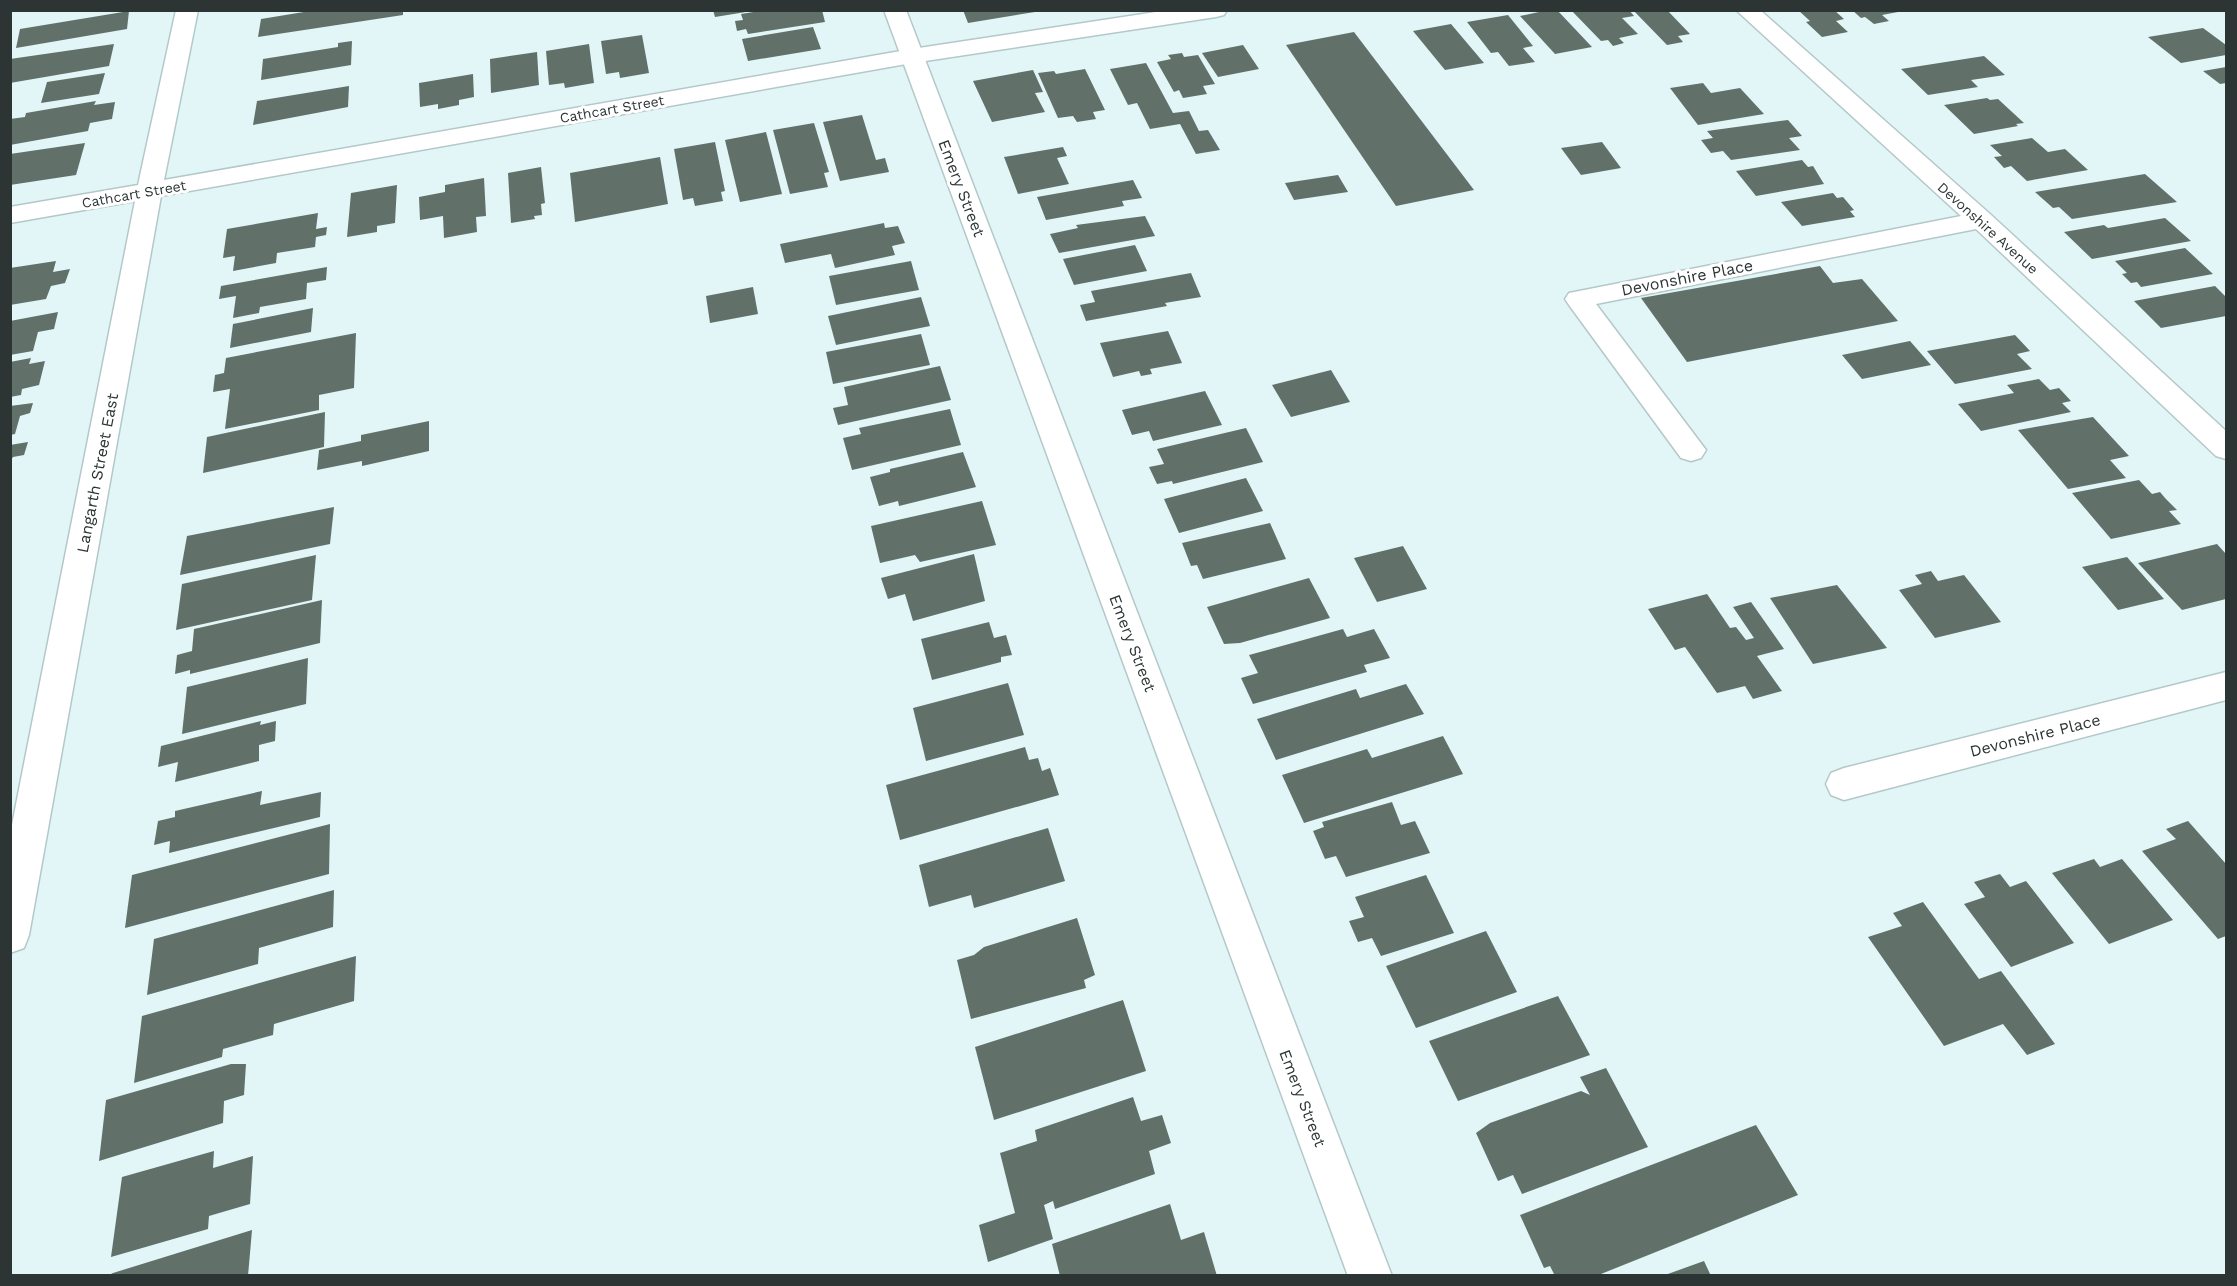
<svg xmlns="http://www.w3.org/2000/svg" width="2237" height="1286" font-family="'Work Sans',sans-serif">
<rect width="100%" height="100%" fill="#e2f6f7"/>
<g fill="#61716a">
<path d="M316 10H403V15L258 37 261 19Z"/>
<path d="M713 10H745L746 12 715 17Z"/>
<path d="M765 10H822L825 22 748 34 746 29 737 31 735 21 743 20 741 14Z"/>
<path d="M963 10H1034L1035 12 968 23Z"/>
<path d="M1548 10H1557L1592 47 1555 54 1520 16Z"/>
<path d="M1571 10H1629L1634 16 1622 18 1638 34 1619 38 1624 43 1613 46 1608 40 1601 41Z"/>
<path d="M1633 10H1667L1690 34 1678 36 1683 42 1667 45Z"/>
<path d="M1798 10H1834L1844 19 1836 21 1848 32 1822 37 1806 22 1810 21Z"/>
<path d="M1852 10H1898V12L1882 15 1889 21 1874 24 1865 17 1861 18Z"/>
<path d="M129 11 127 29 16 48 20 29Z"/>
<path d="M1508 15 1533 46 1523 48 1535 62 1509 66 1498 52 1491 53 1467 22Z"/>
<path d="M1451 24 1484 63 1445 70 1413 31Z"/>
<path d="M813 27 821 49 748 61 742 39Z"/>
<path d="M2203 28 2226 45V55L2181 63 2148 37Z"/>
<path d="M1354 32 1474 190 1396 206 1286 45Z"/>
<path d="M642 35 649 73 620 78 619 72 606 74 601 41Z"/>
<path d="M352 41 351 65 261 80 263 59 338 47V43Z"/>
<path d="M114 44 109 66 10 83V59Z"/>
<path d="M589 44 594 83 565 88 564 83 549 85 546 51Z"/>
<path d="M1243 45 1259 69 1218 77 1202 53Z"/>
<path d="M537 52 539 85 491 93 490 59Z"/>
<path d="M1182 53 1184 57 1198 55 1215 84 1203 86 1207 94 1183 98 1179 90 1174 92 1157 62 1171 59 1168 55Z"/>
<path d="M1984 56 2005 75 1971 80 1978 87 1928 95 1901 69Z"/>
<path d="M1146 63 1173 113 1189 111 1199 131 1208 130 1220 150 1196 154 1180 124 1150 129 1137 103 1128 105 1110 69Z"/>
<path d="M2226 67V83L2220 84 2203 71Z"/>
<path d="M1085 69 1105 110 1093 112 1096 119 1077 122 1073 116 1058 118 1038 73 1054 71 1056 74Z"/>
<path d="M1033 70 1043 92 1035 93 1045 112 992 122 973 81Z"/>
<path d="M105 73 99 94 41 103 47 82Z"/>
<path d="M473 74 474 97 459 100V105L438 109V104L420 107 419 83Z"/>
<path d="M1703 83 1711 93 1740 88 1764 114 1698 125 1670 88Z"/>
<path d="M349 86 348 107 253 125 257 101Z"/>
<path d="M1987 98 1990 100 1998 99 2024 123 2016 124 2018 126 1974 134 1944 105Z"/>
<path d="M96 101 94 105 115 102 112 119 90 123 88 131 10 145V119L25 117 26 113Z"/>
<path d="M862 115 876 160 885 158 889 172 840 181 823 122Z"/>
<path d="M1788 120 1802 136 1789 138 1800 150 1731 160 1723 151 1711 153 1701 140 1713 138 1707 131Z"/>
<path d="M814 123 829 172 824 173 828 187 790 194 773 130Z"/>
<path d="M766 132 782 194 740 202 725 140Z"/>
<path d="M2032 138 2048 152 2065 149 2088 170 2027 181 2011 166 2004 168 1994 157 2002 156 1990 145Z"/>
<path d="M715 142 725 191 721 192 723 201 695 206 693 198 683 200 674 149Z"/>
<path d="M1602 142 1621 168 1581 175 1561 148Z"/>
<path d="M85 143 76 175 10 185V154Z"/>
<path d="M1063 147 1067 156 1057 158 1069 184 1018 194 1004 157Z"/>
<path d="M660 157 668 204 575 222 570 173Z"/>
<path d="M1802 160 1808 167 1813 166 1824 184 1756 196 1736 171Z"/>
<path d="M541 167 545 203 541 204 542 215 534 216 535 219 511 223 508 173Z"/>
<path d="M2145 174 2177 202 2072 219 2059 207 2053 208 2035 192Z"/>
<path d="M1338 175 1348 192 1294 200 1285 183Z"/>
<path d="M484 178 486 216 476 217 477 232 444 238 443 216 420 220 419 197 445 192V185Z"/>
<path d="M1133 180 1142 198 1122 201 1124 206 1046 220 1037 197Z"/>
<path d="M397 185 395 223 377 226V232L347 237 351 193Z"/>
<path d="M1833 193 1837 198 1843 197 1854 210 1850 211 1855 217 1802 226 1781 202Z"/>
<path d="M318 213 316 229 327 227 326 235 316 237 315 247 277 253 276 263 233 271 235 256 223 258 227 229Z"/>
<path d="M1145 216 1155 236 1059 253 1050 234 1078 228 1076 225Z"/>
<path d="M2165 218 2191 241 2092 259 2064 232 2104 225 2108 228Z"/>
<path d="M884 223 885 228 898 226 905 243 892 246 895 255 835 268 831 254 785 263 780 244Z"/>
<path d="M1135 245 1147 271 1074 285 1063 259Z"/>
<path d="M2185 248 2213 274 2141 287 2137 282 2131 283 2122 274 2127 273 2115 261Z"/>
<path d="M56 261 53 272 70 269 65 283 51 286 46 299 10 305V268Z"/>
<path d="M911 261 919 290 836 305 829 276Z"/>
<path d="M1820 266 1833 283 1862 279 1898 321 1687 362 1641 298Z"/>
<path d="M327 267 326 280 307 283 306 299 260 307 259 313 233 318 236 296 219 299 221 286Z"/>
<path d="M1191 273 1201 297 1165 303 1167 306 1086 321 1080 305 1095 302 1091 291Z"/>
<path d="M2215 286 2226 297V316L2161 328 2134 301Z"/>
<path d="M753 287 758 314 710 323 706 296Z"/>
<path d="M921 297 930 326 836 345 828 316Z"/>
<path d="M313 308 311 332 230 348 233 324Z"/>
<path d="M58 312 54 329 38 332 33 351 10 355V321Z"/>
<path d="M1168 331 1182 363 1150 369 1152 374 1141 376 1139 371 1113 377 1100 343Z"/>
<path d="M356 333 354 388 319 395V410L225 429 230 389 213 392 215 375 224 373 226 358Z"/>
<path d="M921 334 930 365 833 384 826 352Z"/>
<path d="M2015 335 2030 351 2017 354 2032 369 1955 384 1927 351Z"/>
<path d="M1910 341 1931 365 1862 379 1842 355Z"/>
<path d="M31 358 29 364 45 361 39 385 22 389 21 395 10 397V362Z"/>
<path d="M940 366 951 400 838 425 833 408 848 405 844 387Z"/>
<path d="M1331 370 1350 402 1291 417 1272 385Z"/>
<path d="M2039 379 2050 390 2059 388 2071 401 2062 403 2071 412 1981 431 1958 404 2014 393 2007 385Z"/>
<path d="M1205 391 1222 425 1153 441 1149 431 1132 435 1122 410Z"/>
<path d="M33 403 30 413 20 416 15 434 10 435V406Z"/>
<path d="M950 409 961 445 852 470 843 438 861 434 859 428Z"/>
<path d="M325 412 324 447 203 473 207 437Z"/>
<path d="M2093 417 2129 456 2110 460 2126 478 2068 489 2018 430Z"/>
<path d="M429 421V451L362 466V461L317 470 319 450 361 441V435Z"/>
<path d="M1246 428 1263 462 1173 484 1172 481 1157 484 1149 467 1164 464 1157 449Z"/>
<path d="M28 442 24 455 13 457 10 462V445Z"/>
<path d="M963 452 976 487 899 506 898 501 879 506 870 477 890 472V469Z"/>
<path d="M1246 478 1263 511 1179 533 1164 499Z"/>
<path d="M2139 480 2152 494 2160 492 2165 498 2177 510 2169 511 2181 524 2111 539 2072 493Z"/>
<path d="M982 501 996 545 920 562 915 555 880 563 871 526Z"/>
<path d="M334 507 330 544 180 575 187 536Z"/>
<path d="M1270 523 1286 559 1203 579 1197 565 1191 566 1182 543Z"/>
<path d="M2217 544 2226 554V599L2182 610 2138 563Z"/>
<path d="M1403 546 1427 589 1377 602 1354 558Z"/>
<path d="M974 554 985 601 913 621 905 594 888 599 881 578Z"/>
<path d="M316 555 312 600 176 630 182 584Z"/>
<path d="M2127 557 2164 599 2118 610 2082 567Z"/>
<path d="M1931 571 1938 581 1964 575 2001 622 1935 638 1899 590 1922 584 1915 575Z"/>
<path d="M1309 578 1330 618 1240 643 1224 644 1207 607Z"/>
<path d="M1837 585 1887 648 1813 664 1770 598Z"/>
<path d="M1707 594 1730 628 1736 627 1746 640 1754 638 1733 607 1751 602 1784 649 1757 656 1782 691 1753 699 1745 686 1717 693 1685 647 1675 650 1648 609Z"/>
<path d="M322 600 320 643 190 674V670L175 674 177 655 192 651 194 629Z"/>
<path d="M989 622 994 638 1006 635 1012 655 1001 657V662L932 680 921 639Z"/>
<path d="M1343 629 1347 637 1374 629 1390 658 1364 665 1367 672 1253 704 1241 678 1258 673 1249 655Z"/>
<path d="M308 658 306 704 182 734 187 687Z"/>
<path d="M1008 683 1024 735 926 761 913 708Z"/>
<path d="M1406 684 1424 714 1276 760 1257 719 1356 689 1360 698Z"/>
<path d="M261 721 260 725 276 721 275 741 259 745V761L175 782 178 762 158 767 161 746Z"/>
<path d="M1443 736 1463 774 1304 823 1282 775 1367 749 1372 758Z"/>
<path d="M1025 747 1029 760 1038 758 1042 771 1050 768 1059 795 900 840 886 785Z"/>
<path d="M262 791 260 805 321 792 320 817 169 853 170 841 154 845 158 821 175 817V811Z"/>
<path d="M1392 802 1401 825 1415 821 1430 853 1346 877 1336 856 1325 859 1313 831 1324 827 1322 822Z"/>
<path d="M2188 821 2226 864V936L2218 939 2142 851 2176 839 2166 829Z"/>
<path d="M330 824 329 874 125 928 132 875Z"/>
<path d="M1048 828 1065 881 974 908 971 895 929 907 919 865Z"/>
<path d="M2094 859 2100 867 2122 859 2173 920 2109 944 2052 873Z"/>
<path d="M2000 874 2010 887 2026 881 2074 943 2011 967 1964 904 1985 897 1974 882Z"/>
<path d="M1426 875 1454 933 1381 956 1372 938 1358 942 1349 921 1364 917 1355 897Z"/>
<path d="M334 890 333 927 259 948 258 964 147 995 154 939Z"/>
<path d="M1923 902 1979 979 2001 971 2055 1044 2027 1055 2003 1024 1944 1046 1868 937 1902 926 1893 913Z"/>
<path d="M1077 918 1095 975 1084 980 1086 988 971 1019 957 960 974 955 984 947Z"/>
<path d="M1486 931 1517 992 1416 1028 1386 966Z"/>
<path d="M356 956 354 1001 274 1024 273 1035 223 1049 222 1057 134 1083 142 1016Z"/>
<path d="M1558 996 1590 1055 1458 1101 1429 1041Z"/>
<path d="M1123 1000 1146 1071 994 1120 975 1047Z"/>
<path d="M231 1064H246L244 1095 224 1101 223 1123 99 1161 106 1100Z"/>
<path d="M1606 1068 1648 1147 1522 1194 1513 1175 1498 1181 1476 1133 1490 1123 1581 1091 1590 1095 1580 1077Z"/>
<path d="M1133 1097 1141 1121 1162 1115 1171 1143 1149 1151 1155 1174 1055 1209 1053 1201 1044 1205 1053 1239 988 1262 979 1225 1015 1213 1000 1153 1037 1141 1035 1130Z"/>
<path d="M1756 1125 1798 1195 1596 1276H1555L1550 1266 1544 1268 1520 1215Z"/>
<path d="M214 1151 213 1168 253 1156 250 1204 209 1216 208 1229 111 1257 122 1177Z"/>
<path d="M1170 1204 1181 1240 1204 1232 1217 1276H1060L1052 1244Z"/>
<path d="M252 1230 248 1276H107L113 1273Z"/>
<path d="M1704 1261 1711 1276H1665V1275Z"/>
</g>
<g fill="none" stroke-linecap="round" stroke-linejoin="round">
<defs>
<g id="street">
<path d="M176 10H198L164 180 912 49 1169 10H1227L1224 15 1216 17 912 63 161 196 29 935 24 948 10 953V835L135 201 10 223V207L138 185Z"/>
<path d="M1736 10H1760L1990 214 2226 431V459L2216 456 1976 229 1596 304 1706 450 1701 458 1691 461 1681 458 1569 305 1565 299 1569 293 1961 216Z"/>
<path d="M2226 672V700L1844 800 1831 795 1826 784 1831 773 1844 768Z"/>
</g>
<path id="secondary" d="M884 10H906L1392 1276H1348Z"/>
</defs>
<use href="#street" stroke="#b4c8c9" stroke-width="3"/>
<use href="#secondary" stroke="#b4c8c9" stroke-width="3"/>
<use href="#street" fill="#fff" fill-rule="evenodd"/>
<use href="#secondary" fill="#fff" fill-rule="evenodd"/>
</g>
<g text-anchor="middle" stroke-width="6" stroke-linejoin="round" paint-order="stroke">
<g font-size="14" fill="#2c3434" stroke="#fff">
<text transform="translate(612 109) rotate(-10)" y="5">Cathcart Street</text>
<text transform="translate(134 194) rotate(-10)" y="5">Cathcart Street</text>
<text transform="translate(1988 228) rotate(42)" y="5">Devonshire Avenue</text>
</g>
<g font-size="16" fill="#2c3434" stroke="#fff">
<text transform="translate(962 188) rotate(69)" y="6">Emery Street</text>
<text transform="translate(1687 277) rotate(-11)" y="6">Devonshire Place</text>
<text transform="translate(97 473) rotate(-79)" y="6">Langarth Street East</text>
<text transform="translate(1133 643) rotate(69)" y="6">Emery Street</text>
<text transform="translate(2035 735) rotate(-14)" y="6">Devonshire Place</text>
<text transform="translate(1303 1098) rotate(69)" y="6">Emery Street</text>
</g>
</g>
<rect width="2237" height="1286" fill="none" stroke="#2c3434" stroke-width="24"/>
</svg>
